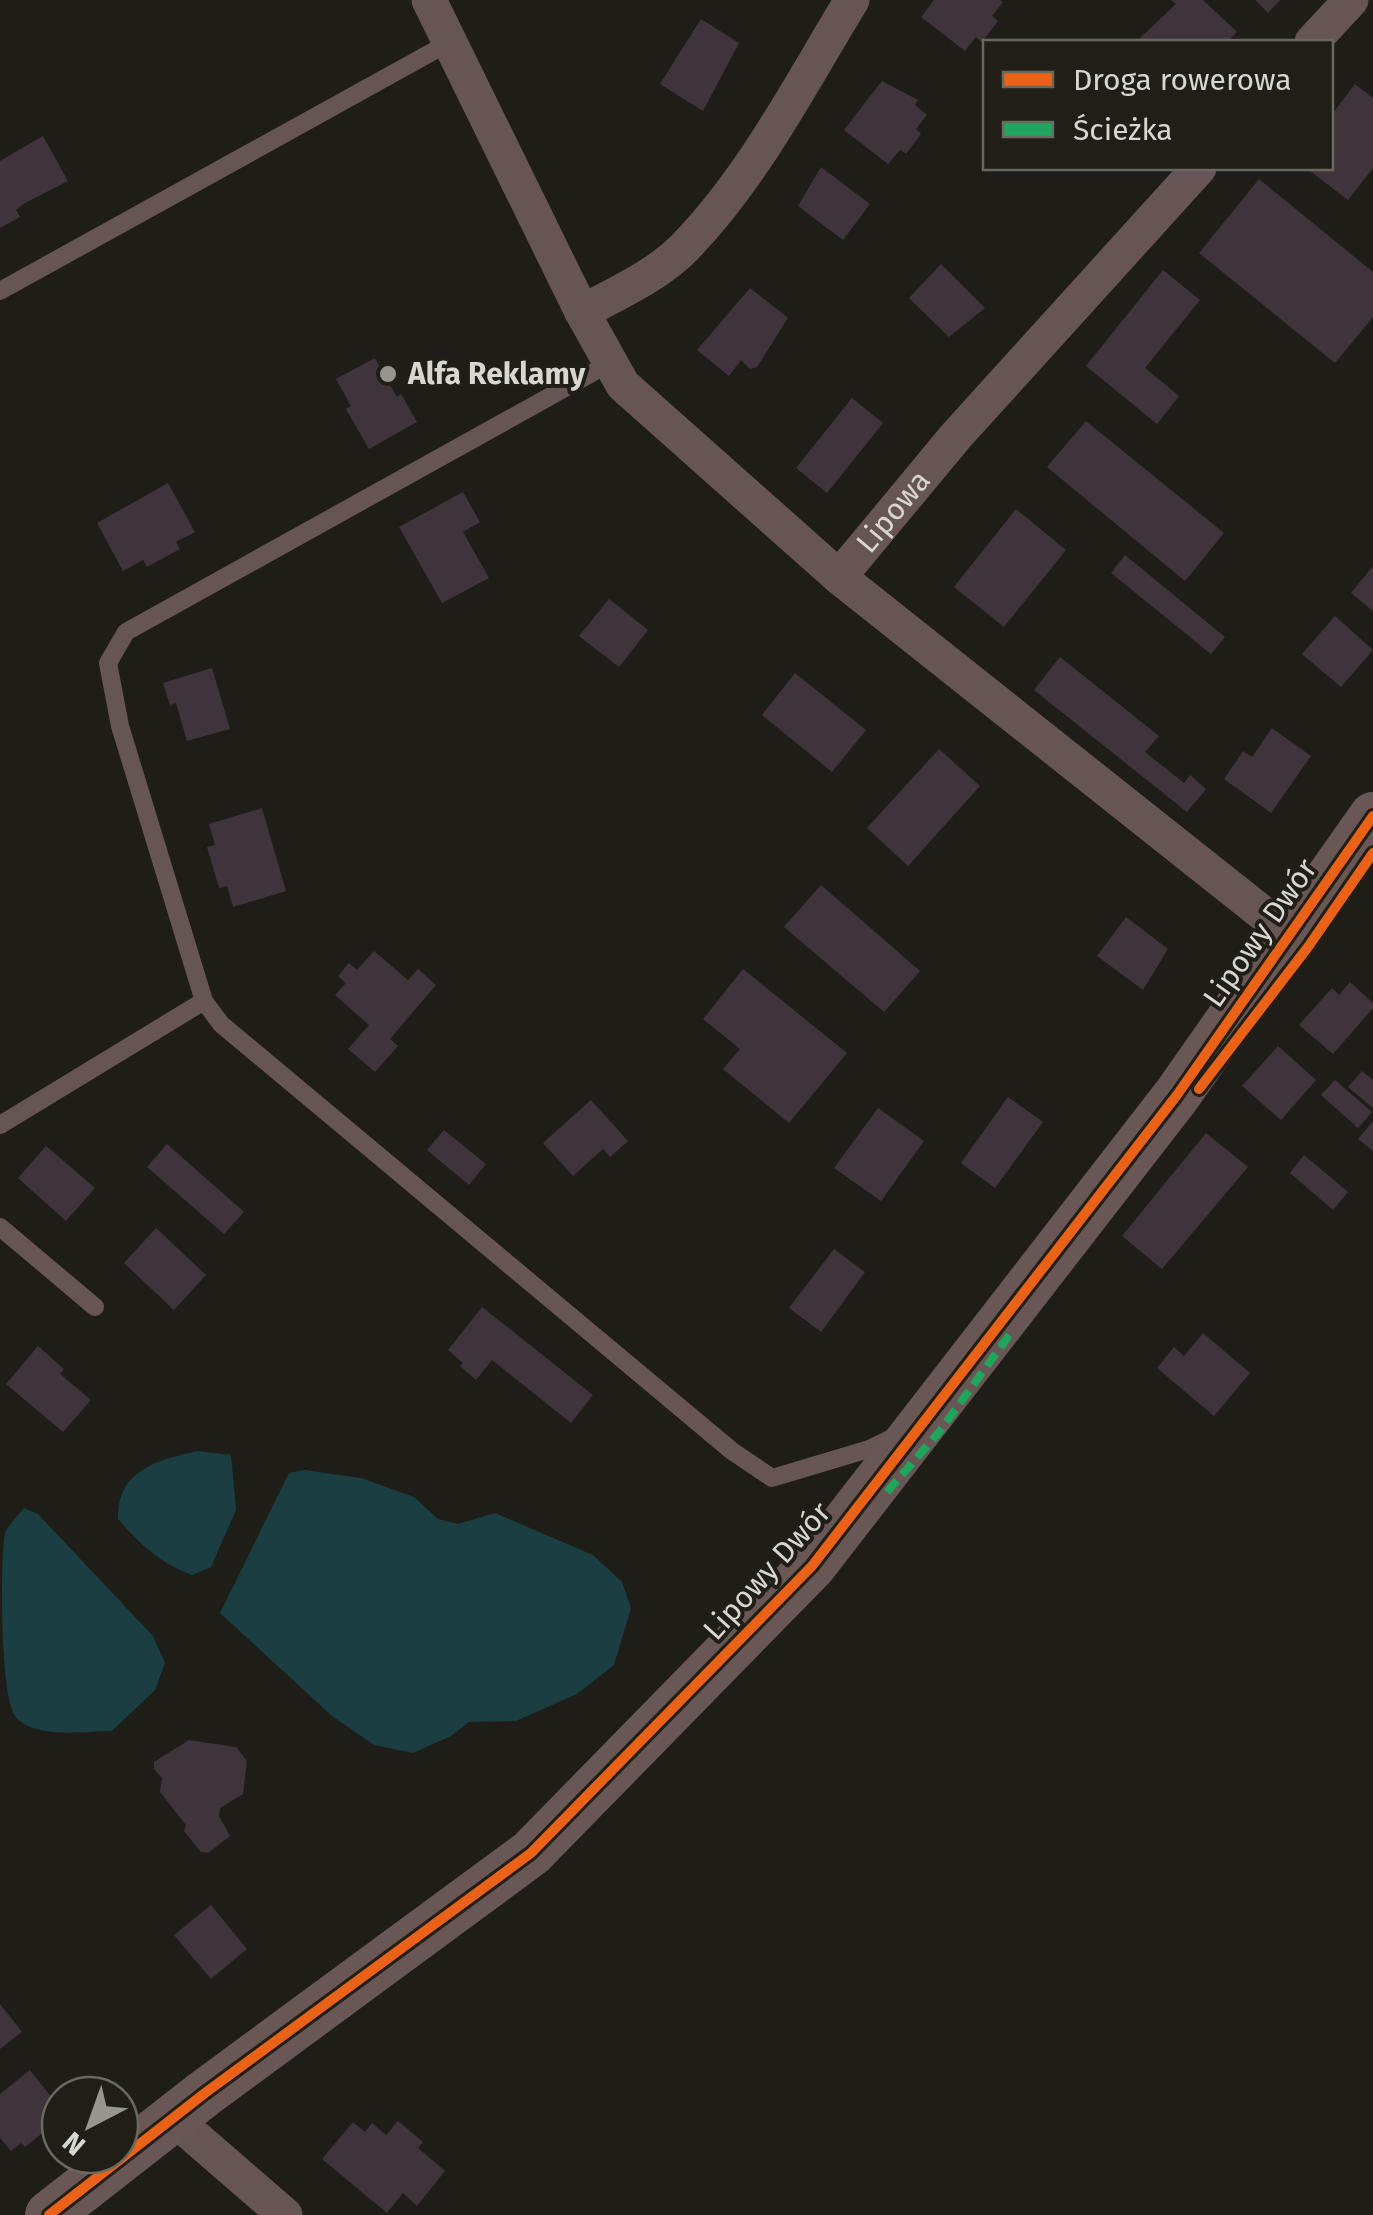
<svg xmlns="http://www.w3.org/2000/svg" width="1373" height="2215" font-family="'Fira Sans',sans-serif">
<rect width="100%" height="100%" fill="#1e1d18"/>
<g fill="#1a3e41">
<path d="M198 1451 231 1455 236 1510 211 1567 192 1575C160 1563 141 1545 118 1519 117 1470 157 1460 198 1451Z"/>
<path d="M304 1470 361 1478 414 1497 438 1519 458 1524 495 1513 593 1555 622 1582 631 1608 614 1665 577 1694 516 1721 469 1722 451 1736 413 1753 374 1745 332 1716 220 1613 289 1473Z"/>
<path d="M24 1508 38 1514 153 1636 165 1663 155 1690 112 1731C85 1731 35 1740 15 1716 0 1696 0 1558 5 1533 9 1524 18 1515 24 1508Z"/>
</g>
<g fill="#40343c">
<path d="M934 0H1000L1003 2 992 16 998 21 982 42 976 37 965 51 921 17Z"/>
<path d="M1171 0H1203L1237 32 1227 42H1141L1138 40 1176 4Z"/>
<path d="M1255 0H1280L1268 13Z"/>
<path d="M701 19 739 43 703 111 660 84Z"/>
<path d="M882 81 918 100 915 105 927 115 916 129 921 134 906 154 900 150 888 164 844 130Z"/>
<path d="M1355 84 1373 98V168L1348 200 1306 168H1330V117Z"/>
<path d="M43 136 68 181 25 203 16 210 20 217 0 228V161Z"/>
<path d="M821 167 870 204 843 240 798 206Z"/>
<path d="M1259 179 1373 272V317L1335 363 1199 253Z"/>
<path d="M941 264 985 308 949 337 909 298Z"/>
<path d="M1163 270 1200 300 1145 368 1179 396 1157 424 1086 366Z"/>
<path d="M750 288 788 318 757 367 750 369 741 360 729 376 697 350Z"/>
<path d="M375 358 397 397 401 394 417 422 369 449 346 409 351 406 336 379Z"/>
<path d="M852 398 883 423 827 493 796 468Z"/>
<path d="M1086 421 1224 533 1185 581 1047 467Z"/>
<path d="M168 483 195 532 176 542 180 549 147 567 143 560 123 571 97 523Z"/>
<path d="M463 492 480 522 463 532 489 578 442 603 399 527Z"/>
<path d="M1016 509 1066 550 1004 627 954 587Z"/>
<path d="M1125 555 1225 637 1211 654 1111 573Z"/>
<path d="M1373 566V611L1351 593Z"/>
<path d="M609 599 648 630 619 667 579 636Z"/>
<path d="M1335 616 1373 650 1341 687 1302 654Z"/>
<path d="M1060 657 1159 736 1145 752 1184 783 1190 775 1206 789 1187 812 1034 690Z"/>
<path d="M212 668 230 729 187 741 176 703 170 705 163 683Z"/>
<path d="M795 673 866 730 832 772 762 715Z"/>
<path d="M1272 728 1311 756 1271 813 1224 779 1243 751 1252 757Z"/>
<path d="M939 749 980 786 908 866 867 828Z"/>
<path d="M262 808 286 891 233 907 227 886 219 888 207 847 215 845 209 824Z"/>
<path d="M821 885 920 971 884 1012 784 927Z"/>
<path d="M1126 917 1168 949 1143 990 1097 956Z"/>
<path d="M374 951 408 980 418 969 436 985 390 1039 398 1046 375 1072 348 1049 369 1025 335 995 346 983 338 976 349 963 357 970Z"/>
<path d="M743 969 847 1053 789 1123 723 1069 740 1049 703 1019Z"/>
<path d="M1350 982 1373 1003V1008L1333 1054 1299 1025 1332 988 1339 995Z"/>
<path d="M1278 1046 1316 1080 1281 1120 1242 1086Z"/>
<path d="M1362 1071 1373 1080V1108L1348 1087Z"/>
<path d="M1335 1080 1372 1112 1358 1128 1321 1095Z"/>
<path d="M1008 1097 1043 1122 995 1188 961 1163Z"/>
<path d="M591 1100 628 1141 610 1157 603 1149 573 1176 543 1143Z"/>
<path d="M878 1108 924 1141 881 1201 834 1168Z"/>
<path d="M1373 1121V1151L1358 1139Z"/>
<path d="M444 1130 486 1164 469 1185 427 1150Z"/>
<path d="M1206 1133 1248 1167 1162 1269 1122 1236Z"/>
<path d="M167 1144 244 1212 224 1234 147 1167Z"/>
<path d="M46 1146 95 1188 66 1221 18 1178Z"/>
<path d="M1304 1155 1348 1192 1333 1210 1290 1173Z"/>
<path d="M156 1228 206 1275 174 1310 124 1263Z"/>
<path d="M834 1249 865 1272 821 1332 789 1308Z"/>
<path d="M482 1307 593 1395 571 1423 492 1360 476 1380 460 1366 463 1363 448 1350Z"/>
<path d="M1203 1333 1250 1373 1214 1416 1157 1368 1174 1347 1184 1356Z"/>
<path d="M38 1346 64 1369 60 1374 91 1400 63 1432 6 1384Z"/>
<path d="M189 1740 236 1747 247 1761 243 1794 220 1808 219 1816 230 1836 208 1853 201 1852 184 1831 186 1825 160 1792 162 1778 154 1769V1762Z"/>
<path d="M211 1905 247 1949 211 1979 174 1935Z"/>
<path d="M0 2004 22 2032 0 2049Z"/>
<path d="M30 2070 60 2108V2119L25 2147 21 2143 11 2151 0 2138V2094Z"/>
<path d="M398 2121 423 2142 418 2148 445 2171 417 2206 403 2193 387 2213 322 2159 353 2122 365 2132 372 2123 386 2135Z"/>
</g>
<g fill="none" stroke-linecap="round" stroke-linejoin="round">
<g stroke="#665554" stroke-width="18">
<path d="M0 291 450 42"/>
<path d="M204 1001 221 1024 732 1451 772 1478 869 1449 896 1436"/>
<path d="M0 1125 204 1001 120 726 108 663 126 632 610 363"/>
<path d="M0 1227 95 1307"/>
</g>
<g stroke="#665554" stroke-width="35">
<path d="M429 0 582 312 623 385 839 577 1290 935"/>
<path d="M1312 42 1351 0"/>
<path d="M582 312C616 294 658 275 685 247 754 176 801 83 852 0"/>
<path id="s1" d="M839 577 956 436 1199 168"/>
<path d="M173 2118 285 2215"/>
</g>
<path stroke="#695755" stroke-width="48" d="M49 2215 205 2093 531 1853 812 1566 1177 1095 1373 816"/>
<path stroke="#20a55d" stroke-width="8" stroke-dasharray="15 8" stroke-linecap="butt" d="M887 1492 940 1431 1010 1334"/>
<defs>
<g id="cycleway">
<path d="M1199 1089 1308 947 1373 853"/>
<path d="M49 2215 205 2093 531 1853 812 1566 1177 1095 1373 816"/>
</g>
</defs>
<use href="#cycleway" stroke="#211f15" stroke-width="16"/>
<use href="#cycleway" stroke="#ea6118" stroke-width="10"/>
</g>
<circle fill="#96958f" stroke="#211f15" stroke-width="4" cx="388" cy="374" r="10"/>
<g text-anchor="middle" stroke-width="8" stroke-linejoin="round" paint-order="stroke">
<g font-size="30" font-weight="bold" fill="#d7d6cf" stroke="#211f15" text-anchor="start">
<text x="408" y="384">Alfa Reklamy</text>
</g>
<g font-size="30" fill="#d7d6cf" stroke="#211f15">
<text dy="10" stroke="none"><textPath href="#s1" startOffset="85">Lipowa</textPath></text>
<text transform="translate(1260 933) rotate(-55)" y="10">Lipowy Dwór</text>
<text transform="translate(767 1571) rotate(-48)" y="10">Lipowy Dwór</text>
</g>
</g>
<rect x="983" y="40" width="350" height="130" fill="#211f15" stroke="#6a685f" stroke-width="2.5"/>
<rect x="1003" y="72" width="50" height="15" fill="#ea6118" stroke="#6a685f" stroke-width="2.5"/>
<text x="1073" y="90" font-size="30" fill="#d7d6cf">Droga rowerowa</text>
<rect x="1003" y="122" width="50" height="15" fill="#20a55d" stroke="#6a685f" stroke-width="2.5"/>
<text x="1073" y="140" font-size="30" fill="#d7d6cf">Ścieżka</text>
<g transform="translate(90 2125) rotate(221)"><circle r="48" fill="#211f15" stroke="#6a685f" stroke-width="2.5"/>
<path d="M0-8L18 38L0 25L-18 38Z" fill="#96958f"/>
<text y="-15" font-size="28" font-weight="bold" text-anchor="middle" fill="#d7d6cf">N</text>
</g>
</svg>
